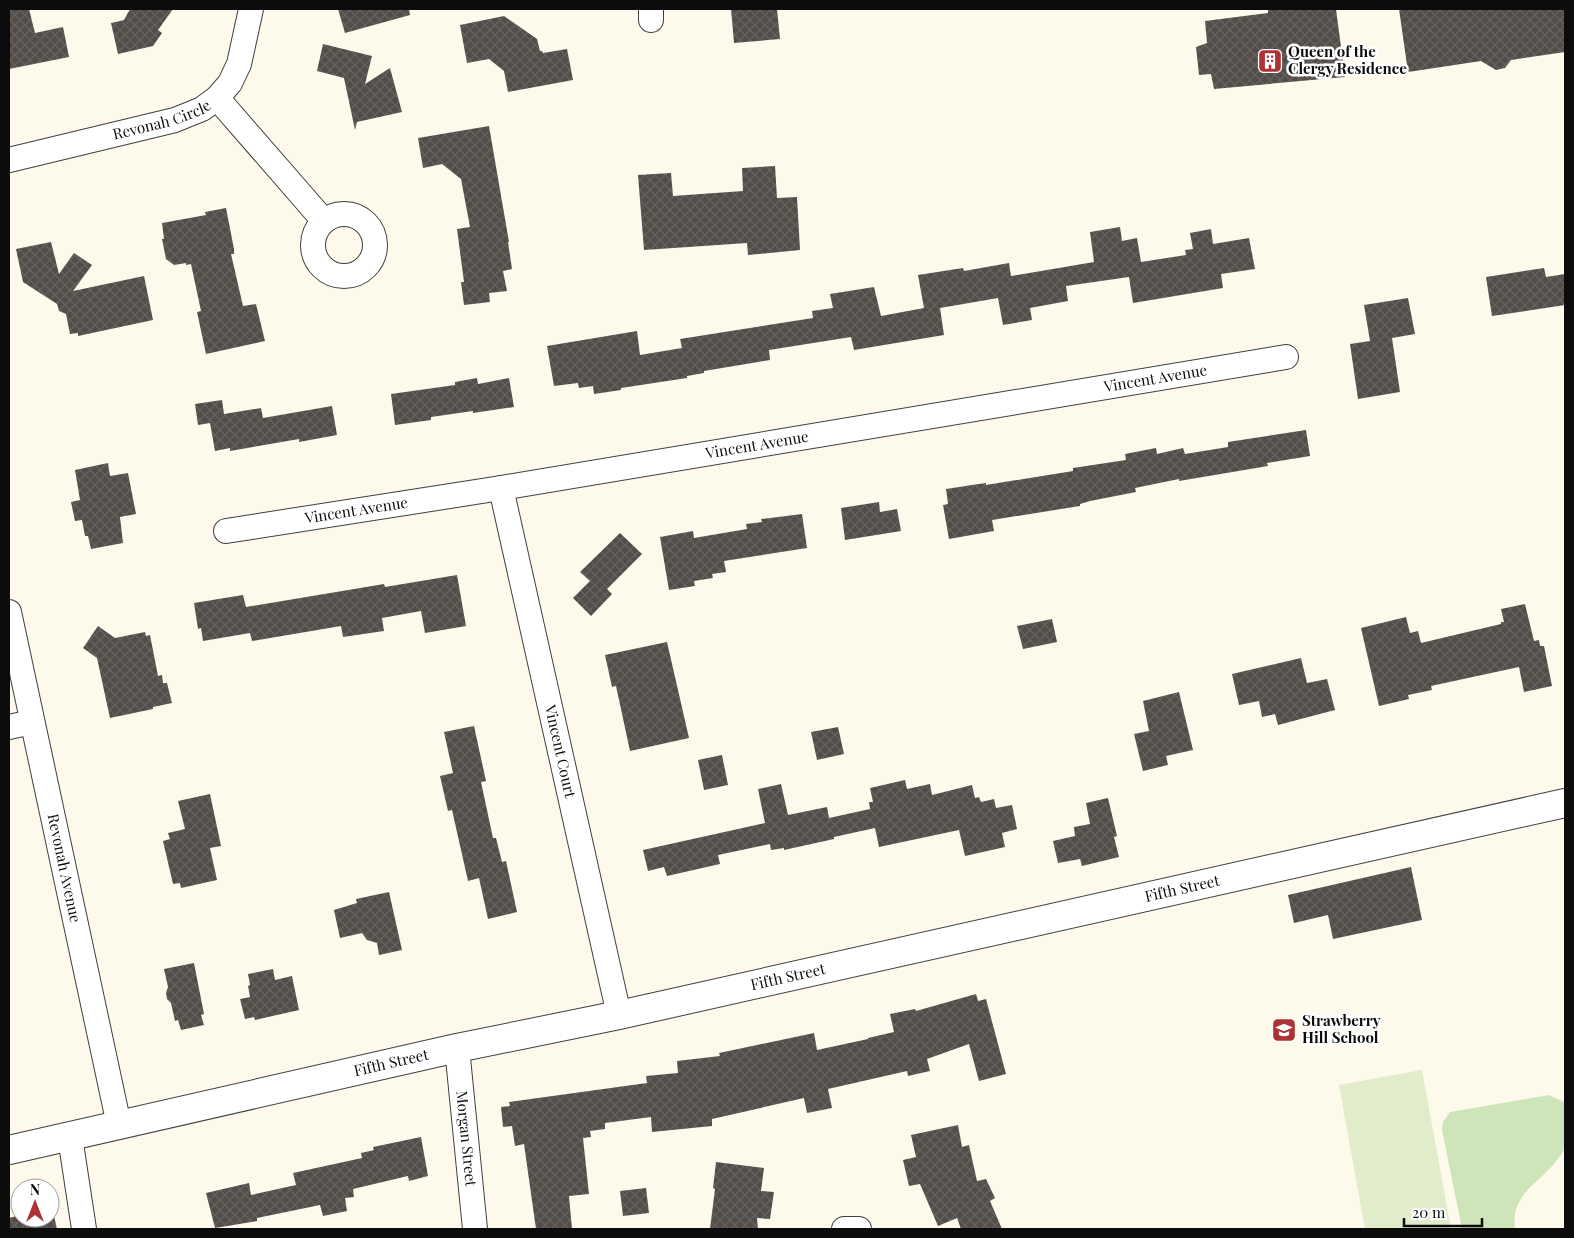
<svg xmlns="http://www.w3.org/2000/svg" width="1574" height="1238" font-family="'Playfair Display',serif">
<defs>
<pattern id="building-cross-hatch" width="8" height="8" patternUnits="userSpaceOnUse" patternTransform="scale(1.25)"><rect width="8" height="8" fill="#534d49"/><path d="M0 0l8 8M0 8l8-8" fill="none" stroke="#67625f"/></pattern>
</defs>
<rect width="100%" height="100%" fill="#fdfaec"/>
<path fill="#cee4b9" d="M1549 1095 1564 1102 1565 1108C1565 1120 1568 1135 1565 1147 1564 1151 1560 1156 1557 1160 1539 1184 1510 1194 1515 1229H1462L1442 1130 1443 1122 1450 1112Z"/>
<path fill="#e0ecca" d="M1422 1070 1451 1229H1365L1339 1085Z"/>
<g fill="url(#building-cross-hatch)">
<path d="M9 9H29L35 33 63 27 69 57 9 69Z"/>
<path d="M130 9H173L158 30 162 33 153 46 118 54 111 23 124 20Z"/>
<path d="M338 9H409L410 15 345 33Z"/>
<path d="M731 9H777L780 39 734 43Z"/>
<path d="M1268 9H1336L1345 77 1214 89 1211 74 1199 75 1196 47 1207 43 1205 21 1268 13Z"/>
<path d="M1399 9H1565V52L1511 60 1505 68 1496 70 1481 61 1408 72Z"/>
<path d="M504 16 537 39 540 51H542L543 53 567 49 573 80 508 92 504 71 489 59 467 63 460 25Z"/>
<path d="M323 44 372 56 365 84 390 68 402 112 357 122 355 130 344 78 317 71Z"/>
<path d="M489 126 509 242H508L512 269 503 271 507 291 489 293 490 302 464 305 461 282H464L457 229 470 227 461 179 442 164 423 168 418 138Z"/>
<path d="M775 166 777 198 797 197 800 250 748 255 747 243 644 250 638 175 671 173 673 196 743 191 742 168Z"/>
<path d="M226 208 234 249V254H231L243 306 256 304 265 341 206 354 197 312 201 311 191 264 186 265V263L174 265 166 259 162 239H164L162 223 206 215 205 212Z"/>
<path d="M1120 227 1122 241 1137 238 1141 262 1186 255 1185 250 1193 249 1190 233 1211 229 1213 244 1249 238 1255 269 1221 274 1223 288 1133 303 1129 277 1066 286 1068 301 1030 308 1032 320 1003 325 998 298 940 308 944 335 854 350 851 337 769 350 770 360 704 371V373L687 376V378L621 388V390L594 394 593 386 579 388 578 383 554 386 547 346 637 331 640 355 682 348 680 339 813 318 812 311 833 308 830 294 874 287 881 316 924 308 918 275 963 268 964 271 1009 263 1011 276 1094 262 1090 232Z"/>
<path d="M51 242 59 274 74 253 92 265 73 291 144 276 153 320 78 336V333L70 334 66 314 59 311 57 304 23 282 16 249Z"/>
<path d="M1544 268 1546 277 1565 274V305L1492 316 1486 277Z"/>
<path d="M1408 298 1415 334 1392 338 1400 392 1358 399 1350 344 1370 341 1364 305Z"/>
<path d="M477 378 478 384 509 378 514 407 473 413V411L431 417V420L395 425 391 394 455 385V382Z"/>
<path d="M222 400 224 414 261 408 263 418 332 406 337 435 299 442V439L230 451V448L215 451 210 423 198 425 195 404Z"/>
<path d="M1306 430 1310 456 1267 463 1268 466 1179 481V479L1135 488 1136 492 1090 501 1080 504V506L992 520 994 531 949 539 943 505 948 504 946 489 972 485 986 483V485L1073 471V468L1126 460 1125 454 1156 448 1157 454 1183 448 1185 454 1228 447V442Z"/>
<path d="M108 463 110 476 128 473 136 514 120 517 123 543 91 549 88 536H85L82 520 75 521 71 502 80 500 75 470Z"/>
<path d="M879 502 880 512 897 509 901 531 845 540 841 508Z"/>
<path d="M802 514 807 548 724 561 726 572 712 574 713 578 694 581 695 586 669 590 660 537 693 531 694 538 747 529 746 524 762 522 761 519Z"/>
<path d="M620 533 642 554 607 589 612 594 591 616 573 598 590 581 580 572Z"/>
<path d="M457 575 466 626 425 633 421 611 382 618 384 631 343 637 341 626 252 641 250 633 203 641 201 628 198 629 194 603 243 595 246 607 384 584 385 587Z"/>
<path d="M1525 604 1534 641 1539 640 1540 646H1544L1552 686 1524 692 1519 667 1431 686 1432 690 1408 695 1409 699 1379 706 1361 628 1406 617 1410 633 1418 631 1421 643 1501 624V622H1504L1501 609Z"/>
<path d="M1052 619 1057 642 1023 649 1017 626Z"/>
<path d="M98 626 115 638 145 632 146 636 150 635 158 676 162 675 163 683H167L172 703 153 707V709L110 718 97 658 83 648Z"/>
<path d="M667 642 689 738 630 751 616 686 612 687 605 655Z"/>
<path d="M1301 658 1307 683 1327 679 1335 710 1278 725 1275 714 1262 717 1259 701 1239 705 1232 674Z"/>
<path d="M1179 692 1193 750 1166 756 1168 765 1143 771 1134 734 1149 731 1143 701Z"/>
<path d="M474 726 486 781 481 782 493 838H496L502 862 506 861 517 912 488 919 479 878 468 881 452 810 448 811 440 776 453 773 444 732Z"/>
<path d="M838 727 844 754 817 760 811 732Z"/>
<path d="M722 755 728 785 704 790 698 760Z"/>
<path d="M905 780 907 789 930 784 932 795 972 785 975 798 979 797 981 802 994 799 996 808 1012 805 1017 829 1002 833 1005 847 965 856 959 830 879 847 875 828 834 837V839L784 850V848L771 850 770 844 718 855 720 864 667 876 664 867 648 871 643 850 765 823 758 789 781 784 788 815 827 807 829 818 870 809 869 802H873L870 788Z"/>
<path d="M210 794 221 846 210 848 217 880 181 888 180 883 173 884 163 841 170 839 168 833 185 829 178 801Z"/>
<path d="M1108 798 1117 836 1114 837 1119 857 1082 866 1080 859 1058 863 1053 841 1075 836 1074 827 1090 824 1086 803Z"/>
<path d="M1411 867 1422 920 1333 939 1328 915 1294 923 1288 895Z"/>
<path d="M389 892 402 950 379 955 377 943 367 940 362 933 340 938 334 910 357 903 356 899Z"/>
<path d="M194 963 204 1014 201 1015 204 1025 181 1030 178 1020 175 1021 171 1003 167 999 166 993 168 987 164 969Z"/>
<path d="M273 969 275 980 292 976 299 1010 255 1020 254 1017 245 1019 240 999 250 997 248 986 250 985 248 974Z"/>
<path d="M976 994 978 1001 986 999 1006 1074 979 1081 969 1044 927 1059 930 1071 908 1076 907 1071 828 1089 832 1108 807 1113 804 1098 712 1119V1126L652 1132 651 1117 605 1123V1129L590 1131 591 1137 583 1138 589 1194 569 1196 572 1229H536L524 1144 515 1146 512 1126 503 1127 501 1107 510 1106 509 1102 647 1083 646 1076 678 1073 677 1061 720 1056 719 1053 814 1033 817 1050 868 1039V1038L894 1032 890 1014 915 1009 916 1011Z"/>
<path d="M958 1125 962 1147 969 1145 977 1181 986 1179 995 1198 990 1201 1002 1229H961L957 1218 938 1226 920 1184 909 1186 903 1160 916 1157 911 1135Z"/>
<path d="M421 1137 428 1176 409 1181 408 1176 353 1189 354 1197 345 1198 347 1211 323 1216 320 1205 257 1218V1221L215 1228 206 1193 249 1183 251 1195 296 1185 293 1173 362 1158 361 1153 374 1150 373 1147Z"/>
<path d="M716 1162 764 1168 761 1191 774 1192 770 1219 757 1218 758 1229H710L715 1189 713 1188Z"/>
<path d="M646 1188 649 1213 623 1216 620 1191Z"/>
<path d="M52 1207 57 1229H9V1218L20 1215V1218H50V1208Z"/>
</g>
<g fill="none" stroke-linecap="round" stroke-linejoin="round">
<defs>
<g id="minor">
<path d="M651 9V20"/>
<path d="M217 98 324 221"/>
<path id="s1" d="M9 160 175 120 202 109 217 98 230 83 239 64 251 9"/>
<circle cx="344" cy="245" r="31"/>
<path id="s2" d="M501 488 619 1015"/>
<path id="s3" d="M226 531 501 488 1286 357"/>
<path id="s4" d="M9 612 119 1125"/>
<path d="M9 727 32 722"/>
<path id="s5" d="M457 1048 475 1229"/>
<path d="M70 1137 84 1229"/>
<path d="M844 1229H859"/>
</g>
<g id="tertiary">
<path id="s6" d="M9 1150 457 1048 619 1015 1565 803"/>
</g>
</defs>
<use href="#minor" stroke="#3f3f3f" stroke-width="26"/>
<use href="#tertiary" stroke="#3f3f3f" stroke-width="30"/>
<use href="#minor" stroke="#fff" stroke-width="24"/>
<use href="#tertiary" stroke="#fff" stroke-width="28"/>
</g>
<defs>
<symbol id="building-square" viewBox="-11 -11 22 22"><rect x="-9" y="-9" width="18" height="18" rx="4" fill="#ad3235" stroke="#fff"/><path d="M-4-6H4V6H1V3H-1V6H-4ZM-2.5-4.3h1.7v1.8h-1.7ZM.8-4.3h1.7v1.8H.8ZM-2.5-1h1.7V.8h-1.7ZM.8-1h1.7V.8H.8Z" fill="#fff"/></symbol>
<symbol id="school-square" viewBox="-11 -11 22 22"><rect x="-9" y="-9" width="18" height="18" rx="4" fill="#ad3235" stroke="#fff"/><path d="M0-5L7-2L0 1L-7-2ZM-4 1L0 2.5L4 1V4Q0 6-4 4Z" fill="#fff"/></symbol>
</defs>
<g fill-rule="evenodd">
<use href="#building-square" x="1256" y="47" width="28" height="28"/>
<use href="#school-square" x="1270" y="1016" width="28" height="28"/>
</g>
<g text-anchor="middle" stroke-width="5" stroke-linejoin="round" paint-order="stroke">
<g font-size="15" font-weight="bold" fill="#0c0c0c" stroke="#fff" text-anchor="start">
<text x="1288" y="57">Queen of the<tspan x="1288" dy="17">Clergy Residence</tspan></text>
<text x="1302" y="1026">Strawberry<tspan x="1302" dy="17">Hill School</tspan></text>
</g>
<g font-size="15" fill="#0c0c0c" stroke="#fff">
<text dy="5" stroke="none"><textPath href="#s1" startOffset="158">Revonah Circle</textPath></text>
<text dy="5" stroke="none"><textPath href="#s3" startOffset="942">Vincent Avenue</textPath></text>
<text dy="5" stroke="none"><textPath href="#s3" startOffset="538">Vincent Avenue</textPath></text>
<text dy="5" stroke="none"><textPath href="#s3" startOffset="132">Vincent Avenue</textPath></text>
<text dy="5" stroke="none"><textPath href="#s2" startOffset="270">Vincent Court</textPath></text>
<text dy="5" stroke="none"><textPath href="#s4" startOffset="262">Revonah Avenue</textPath></text>
<text dy="5" stroke="none"><textPath href="#s6" startOffset="1202">Fifth Street</textPath></text>
<text dy="5" stroke="none"><textPath href="#s6" startOffset="798">Fifth Street</textPath></text>
<text dy="5" stroke="none"><textPath href="#s6" startOffset="392">Fifth Street</textPath></text>
<text dy="5" stroke="none"><textPath href="#s5" startOffset="91">Morgan Street</textPath></text>
</g>
</g>
<rect width="1574" height="1238" fill="none" stroke="#0c0c0c" stroke-width="20"/>
<g transform="translate(35 1203)"><circle r="24" fill="#ffffff" stroke="#9e9e9e"/>
<path d="M0-4L9 19L0 12L-9 19Z" fill="#ad3235"/>
<text y="-8" font-size="14" font-weight="bold" text-anchor="middle" fill="#0c0c0c">N</text>
</g>
<path d="M1404 1218v8h78v-8" fill="none" stroke="#0c0c0c" stroke-width="2.5"/>
<text x="1412" y="1218" font-size="15" fill="#0c0c0c" stroke="#ffffff" stroke-width="4" paint-order="stroke">20 m</text>
</svg>
